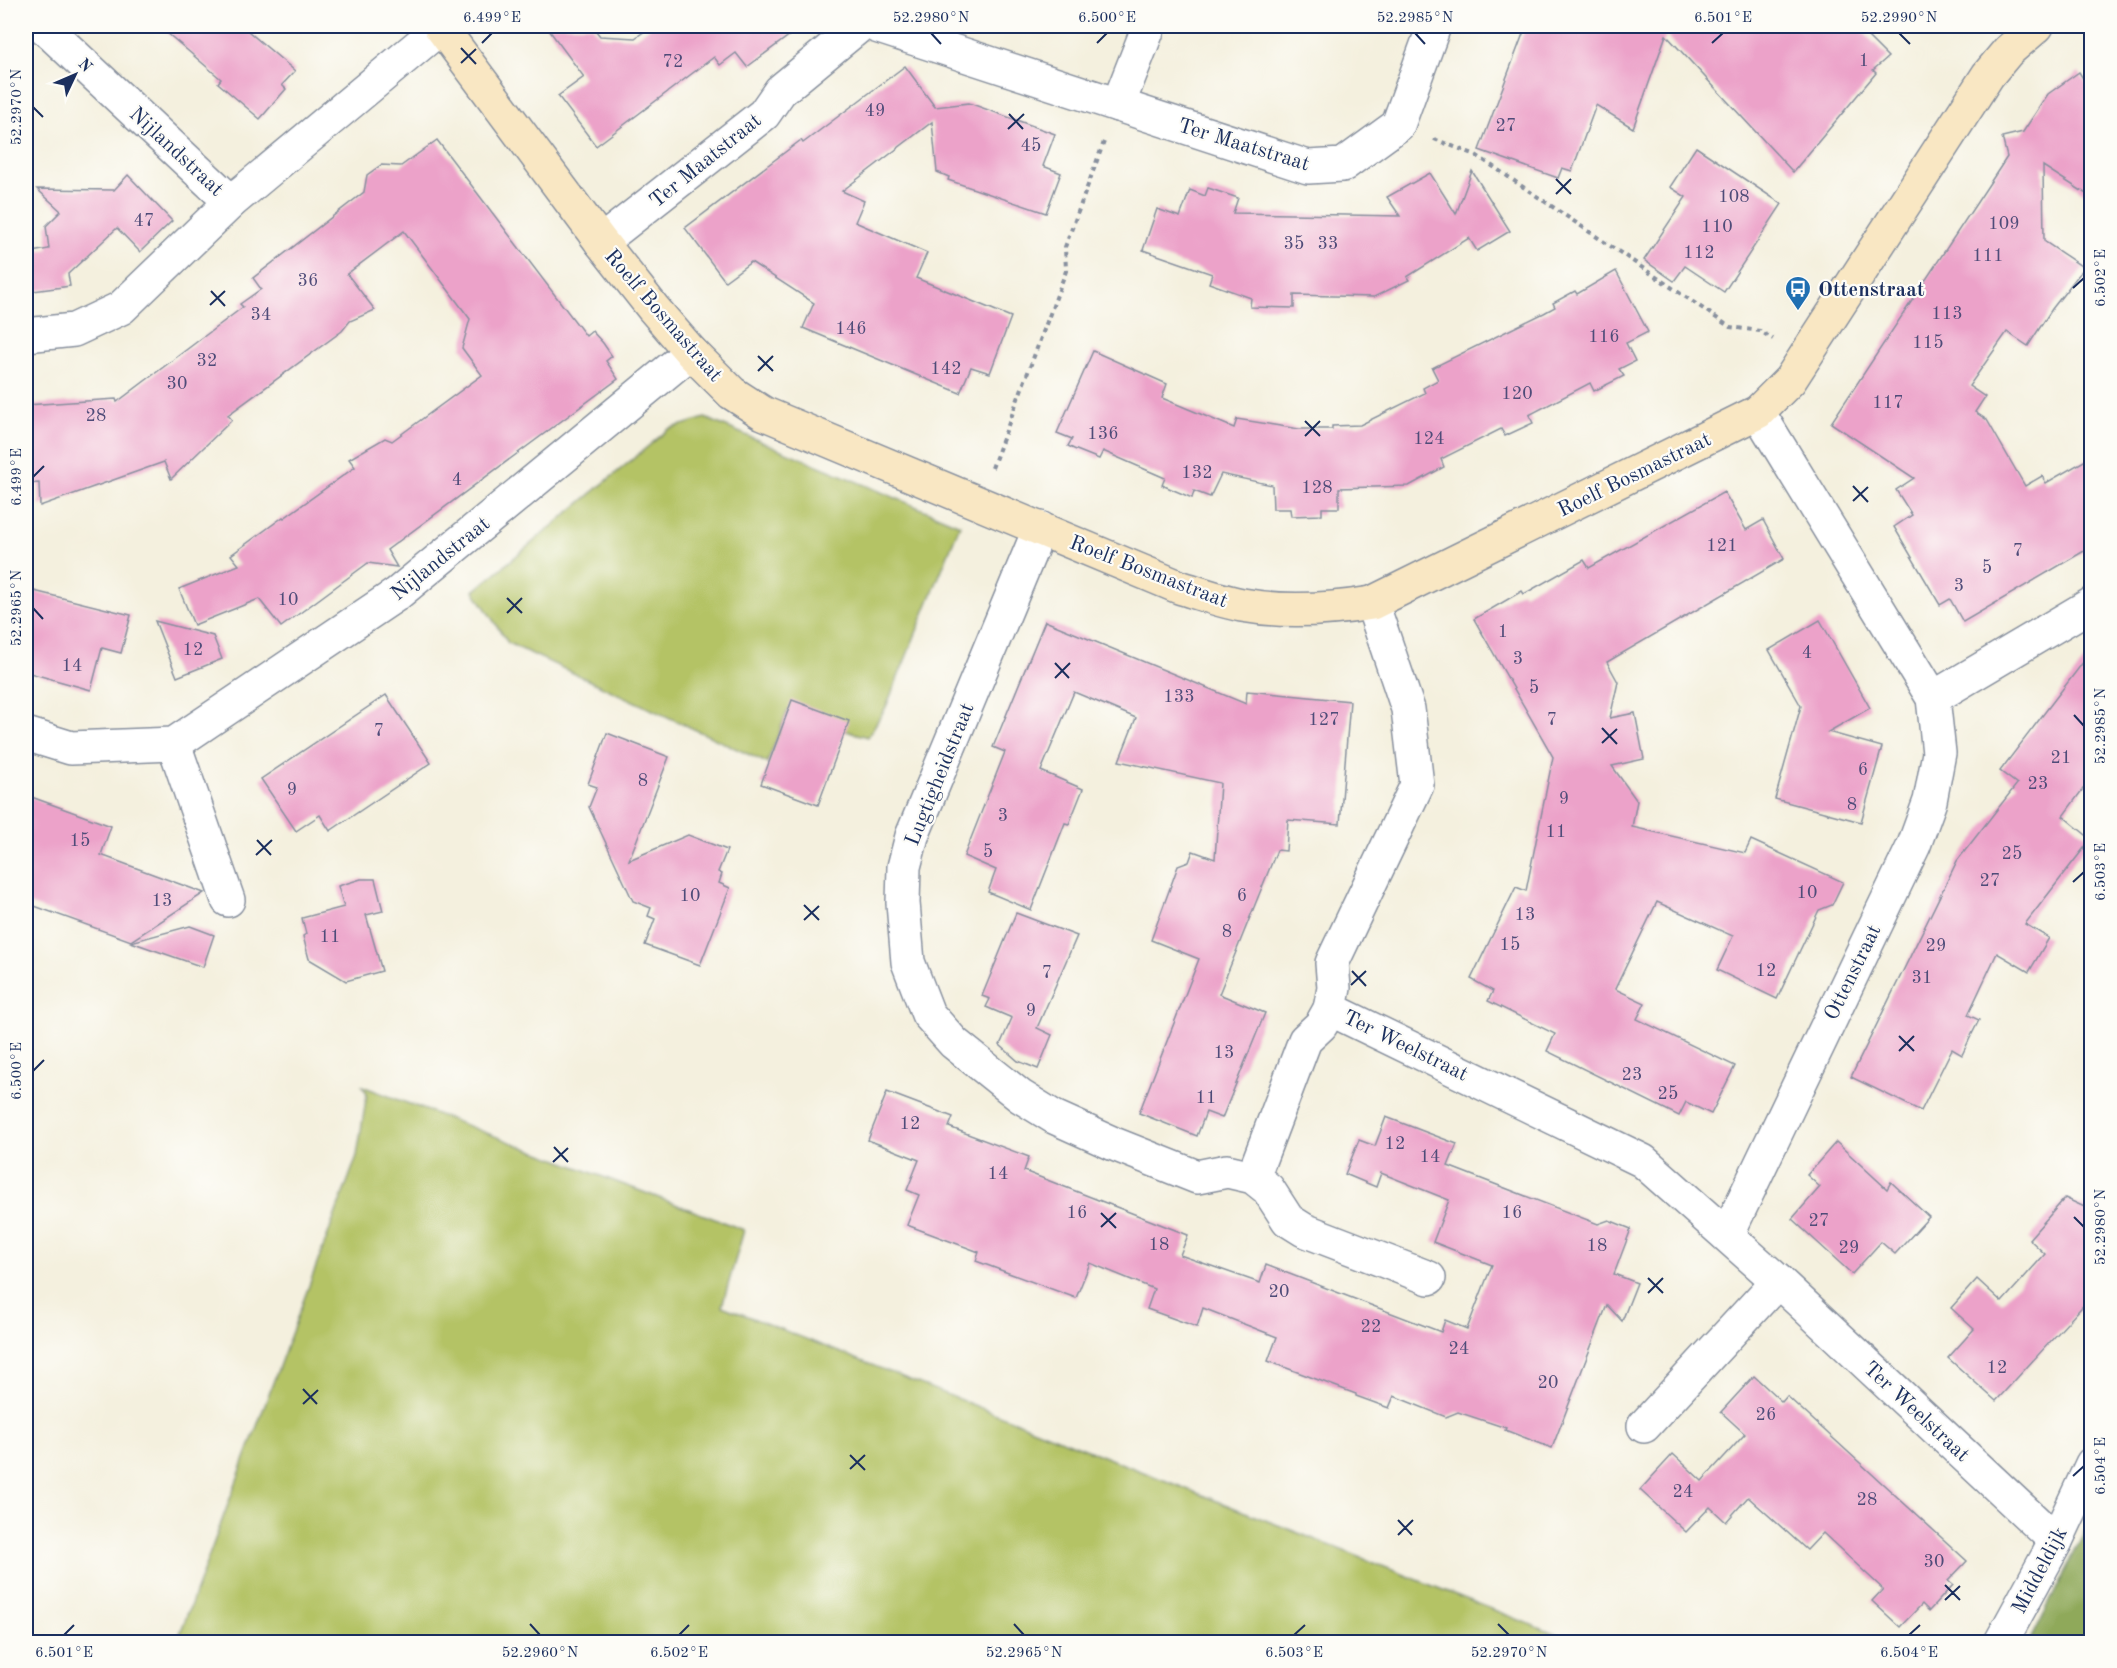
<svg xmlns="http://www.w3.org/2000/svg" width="2117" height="1668" font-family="'Old Standard TT',serif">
<rect width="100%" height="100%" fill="#fdfcf7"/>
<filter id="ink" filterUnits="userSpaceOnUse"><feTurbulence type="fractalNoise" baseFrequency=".0167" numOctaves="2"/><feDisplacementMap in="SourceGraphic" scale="12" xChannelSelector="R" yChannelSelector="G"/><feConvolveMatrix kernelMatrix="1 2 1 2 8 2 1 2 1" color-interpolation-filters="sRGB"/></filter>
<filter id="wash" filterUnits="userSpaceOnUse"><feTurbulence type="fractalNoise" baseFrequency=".008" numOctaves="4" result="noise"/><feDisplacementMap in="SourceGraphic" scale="24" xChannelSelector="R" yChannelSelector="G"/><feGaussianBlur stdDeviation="1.35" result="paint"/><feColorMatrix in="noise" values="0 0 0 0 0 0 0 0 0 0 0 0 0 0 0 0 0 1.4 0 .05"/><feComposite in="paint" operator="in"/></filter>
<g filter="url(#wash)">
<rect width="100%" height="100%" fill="#f4f0de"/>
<g fill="#b4c365" stroke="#687962" stroke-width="1.5">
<path d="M705 418 960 525 886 707 868 737 846 731 788 710 767 763 508 643 474 591 669 429Z"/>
<path d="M362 1086 744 1230 722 1306 1575 1642H177L357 1156 367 1093Z"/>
</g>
<path fill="#8fa95a" stroke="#556c5c" stroke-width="1.5" d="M2091 1519V1642H2030Z"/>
<g id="blocks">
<g fill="#eca2c9">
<path d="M159 26H242L295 71 282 85 286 89 260 119 218 83 221 79Z"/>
<path d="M546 26H592L600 36 635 38 652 26H802L747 67 736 53 720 65 714 57 596 146 558 96 584 77Z"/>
<path d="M1526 26H1857L1888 57 1873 70 1876 73 1793 172 1666 35 1633 128 1596 105 1572 171 1562 168 1558 178 1479 150Z"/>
<path d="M905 66 935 107 969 103 1055 134 1043 166 1061 173 1046 213 948 180 949 177 937 172 932 122 842 191 864 201 855 222 927 253 916 278 1011 317 990 373 971 367 960 393 803 328 814 303 751 262 725 281 685 228 801 140 803 143Z"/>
<path d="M2079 72 2091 91V197L2043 166 2044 241 2084 268 2052 309 2028 346 2007 332 1969 386 1985 397 1975 412 1987 420 2025 486 2042 476 2046 483 2091 457V547L1963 622 1950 599 1940 605 1894 527 1912 515 1896 490 1914 478 1831 423 2007 157 2002 137 2023 132 2048 94Z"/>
<path d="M437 140 586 336 592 331 603 343 612 356 606 361 618 379 387 550 397 567 368 563 281 627 259 599 194 625 179 589 239 565 231 555 283 517 284 518 355 467 349 459 385 438 392 441 482 375 462 348 470 319 404 231 347 274 375 310 350 321 342 331 228 415 232 420 171 479 164 462 40 506 39 483 26 484V405L116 399 117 402 243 307 240 304 261 289 253 278 364 192 367 175 381 165 401 166Z"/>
<path d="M1696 147 1782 204 1724 292 1685 266 1674 281 1644 260 1686 197 1670 187Z"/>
<path d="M1472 171 1510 231 1477 251 1469 238 1407 277 1409 280 1374 297 1294 295V308L1250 307 1251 298 1209 283 1212 274 1143 250 1157 209 1180 217 1190 190 1205 196 1208 188 1238 198 1233 213 1400 216 1387 197 1430 173 1456 214Z"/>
<path d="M128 175 172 221 140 252 117 228 68 274 70 286 26 292V253L49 249 46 226 61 211 37 189 114 190Z"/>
<path d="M1616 271 1648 332 1626 343 1635 361 1619 369 1624 376 1594 391 1590 383 1529 415 1533 423 1505 436 1501 429 1441 459 1444 467 1409 486 1339 488V508H1322V515L1291 516 1290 509H1273L1272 485 1221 474 1210 497 1194 491 1192 498 1162 485 1165 478 1103 451 1099 459 1074 449 1068 446 1072 439 1057 433 1093 351 1167 384 1162 398 1234 428 1237 419 1299 429H1332V426L1360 425 1425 393 1423 388 1438 380 1432 368 1544 313 1555 307 1553 303 1575 291 1577 294Z"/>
<path d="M1724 492 1746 530 1763 520 1784 559 1607 662 1618 682 1610 718 1635 713 1644 759 1612 766 1637 801 1632 827 1745 853 1751 840 1843 882 1832 905 1819 910 1777 999 1717 970 1733 936 1657 902 1615 989 1645 1003 1637 1019 1735 1066 1711 1114 1686 1102 1679 1116 1547 1051 1555 1034 1488 1001 1493 991 1471 979 1516 887 1526 891 1553 757 1474 619 1522 591 1524 594 1584 560 1589 568Z"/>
<path d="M26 589 131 615 121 653 102 648 91 690 26 672Z"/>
<path d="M1820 620 1870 708 1828 732 1882 747 1861 822 1775 799 1801 706 1769 650Z"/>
<path d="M155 621 213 636 222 659 177 677Z"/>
<path d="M1045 621 1246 704 1247 691 1350 701 1340 824 1288 820 1286 851 1277 850 1219 994 1265 1013 1222 1118 1206 1112 1197 1136 1139 1113 1199 959 1151 940 1178 866 1189 862 1193 851 1215 859 1220 783 1119 761 1136 718 1074 692 1041 771 1083 789 1069 824 1065 823 1031 910 988 892 996 870 964 856 1005 752 993 747Z"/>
<path d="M2091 652V778L2063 816 2091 839 2025 924 2049 938 2029 972 1997 953 1968 1015 1979 1020 1970 1038 1962 1055 1952 1049 1921 1111 1851 1077 1957 861 2017 784 2000 771Z"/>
<path d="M386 695 431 763 330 831 320 815 296 831 261 779Z"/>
<path d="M792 700 849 721 818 805 761 784Z"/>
<path d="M607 733 669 757 629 860 688 835 727 850 718 872 722 874 719 883 730 888 700 965 645 945 655 919 648 916 651 908 633 901 589 807 597 787 588 784Z"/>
<path d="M26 795 111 826 101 855 204 893 131 941 26 903Z"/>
<path d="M361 879H375L383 911 366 915 382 971 346 981 309 959 303 936 306 934 302 918 344 907 338 886Z"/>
<path d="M1016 913 1077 936 1037 1028 1052 1035 1038 1069 1018 1061 1000 1045 1012 1018 986 1007 990 999 982 996Z"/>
<path d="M190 926 214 935 203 967 131 942Z"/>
<path d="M887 1092 953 1117 949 1127 1029 1157 1024 1171 1188 1235 1180 1255 1260 1283 1266 1265 1441 1332 1445 1320 1467 1329 1492 1265 1433 1242 1449 1200 1381 1173 1376 1187 1345 1174 1359 1140 1375 1146 1386 1117 1457 1144 1448 1166 1598 1224 1609 1220 1631 1229 1614 1274 1637 1283 1622 1321 1607 1305 1552 1448 1505 1430 1506 1428 1458 1412 1446 1417 1394 1396 1389 1408 1356 1396V1394L1268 1361 1277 1337 1203 1308 1197 1327 1147 1309 1154 1289 1090 1263 1076 1298 976 1261 979 1252 907 1225 919 1195 907 1190 919 1160 868 1140Z"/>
<path d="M1836 1142 1887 1189 1891 1182 1929 1217 1895 1254 1881 1242 1852 1274 1792 1219 1820 1187 1807 1175Z"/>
<path d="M2065 1198 2091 1210V1297L1996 1401 1948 1358 1974 1329 1951 1308 1977 1279 2002 1302 2045 1254 2029 1239Z"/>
<path d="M1754 1376 1782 1402 1787 1396 1967 1561 1948 1581 1953 1585 1929 1611 1922 1604 1900 1627 1872 1601 1883 1589 1823 1533 1807 1550 1748 1497 1726 1522 1710 1507 1686 1532 1640 1490 1673 1454 1702 1481 1745 1434 1721 1412Z"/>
</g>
</g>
</g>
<g filter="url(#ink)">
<use href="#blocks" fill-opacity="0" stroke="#88909e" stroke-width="1.5"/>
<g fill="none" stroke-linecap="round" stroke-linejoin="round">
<defs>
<g id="street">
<path d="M43 26 231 202"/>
<path d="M876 26 1308 167 1343 165 1398 125 1434 26"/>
<path d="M1118 105 1149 26"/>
<path d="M601 242 764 114 780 91 859 26"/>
<path d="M26 335 74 330 121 308 231 202 441 27"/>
<path d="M1040 528 912 836 904 867 903 903 908 962 928 1014 954 1043 1020 1096 1054 1117 1114 1144 1197 1177 1227 1171 1253 1177 1268 1189 1288 1220 1304 1230 1429 1278"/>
<path d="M1372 603 1408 709 1417 785 1332 963 1334 988 1330 1009 1643 1161 1778 1281 2056 1541"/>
<path d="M1933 698 2092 604"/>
<path d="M26 734 71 748 174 744 397 594 691 352"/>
<path d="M174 744 228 900"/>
<path d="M1253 1177 1305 1040 1321 1025 1330 1009"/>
<path d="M1727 1235 1914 845 1930 801 1939 753 1933 698 1758 412"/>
<path d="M1644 1426 1778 1281"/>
<path d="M2001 1642 2056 1541 2092 1464"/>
</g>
<path id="secondary" d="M440 26 601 242 653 308 691 352 732 393 763 413 1179 587C1199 593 1221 601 1242 605 1286 613 1329 610 1372 603L1758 412 1790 380 1988 75 2008 51 2037 26"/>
</defs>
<use href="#street" stroke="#88909e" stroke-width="36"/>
<use href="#secondary" stroke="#88909e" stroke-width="36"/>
<g stroke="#88909e" stroke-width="4" stroke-dasharray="4.5 4.5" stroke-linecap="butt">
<path d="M1434 139 1476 155 1730 327 1760 331 1773 339"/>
<path d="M992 468 1066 271 1065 247 1105 139"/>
</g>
<use href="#street" stroke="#fff" stroke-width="33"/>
<use href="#secondary" stroke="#f9e7c3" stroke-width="33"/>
</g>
</g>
<path fill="none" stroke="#1b2f5e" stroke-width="2" d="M931 33 941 44M1415 33 1425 44M1899 33 1910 44M482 43 492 33M1097 43 1107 33M1712 43 1723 33M461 48 476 64M461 63 476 49M33 107 43 117M1009 114 1023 129M1008 129 1024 114M1556 179 1571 194M1556 194 1571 179M2073 288 2084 278M211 291 225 306M210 305 225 291M758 356 773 371M758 371 773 356M1305 421 1320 436M1305 436 1320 421M33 477 44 466M1853 486 1868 502M1853 501 1868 487M507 598 522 613M33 608 43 619M507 613 522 598M1055 663 1069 678M1055 678 1070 663M2074 715 2084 726M1602 728 1617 744M1602 743 1617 729M257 840 271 855M256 855 272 840M2073 882 2084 872M804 905 819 920M804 920 819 906M1352 971 1366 986M1351 985 1366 971M1899 1036 1914 1051M1899 1051 1914 1036M33 1071 44 1060M554 1147 568 1162M553 1162 568 1148M1101 1213 1116 1228M2074 1217 2084 1227M1101 1227 1116 1213M1648 1278 1663 1293M1648 1293 1663 1278M303 1389 317 1404M303 1404 318 1390M850 1455 865 1470M850 1469 865 1455M2073 1476 2084 1466M1398 1520 1412 1535M1398 1535 1413 1520M1945 1585 1960 1600M1945 1600 1960 1586M530 1624 540 1635M1014 1624 1024 1635M1498 1624 1509 1635M64 1635 74 1625M679 1635 689 1625M1294 1635 1305 1625M1909 1635 1920 1625"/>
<defs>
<symbol id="bus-pin" viewBox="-11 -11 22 30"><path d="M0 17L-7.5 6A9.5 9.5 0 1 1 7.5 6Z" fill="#1f6fb2" stroke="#fdfcf7"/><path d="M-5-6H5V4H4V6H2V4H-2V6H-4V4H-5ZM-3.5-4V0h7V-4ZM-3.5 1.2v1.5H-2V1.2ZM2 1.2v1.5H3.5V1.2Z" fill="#fff"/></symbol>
</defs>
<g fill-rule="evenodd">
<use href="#bus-pin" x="1783" y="274" width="30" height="40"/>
</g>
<g text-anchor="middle" stroke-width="4.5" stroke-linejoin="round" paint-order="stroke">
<g font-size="18" fill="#4f4c79">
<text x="1864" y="66">1</text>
<text x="673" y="67">72</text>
<text x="875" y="116">49</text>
<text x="1506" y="131">27</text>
<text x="1031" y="151">45</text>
<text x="1734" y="202">108</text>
<text x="144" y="226">47</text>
<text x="2004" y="229">109</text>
<text x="1717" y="232">110</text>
<text x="1294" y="249">35</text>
<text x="1328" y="249">33</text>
<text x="1699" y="258">112</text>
<text x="1988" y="261">111</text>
<text x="308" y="286">36</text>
<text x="1947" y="319">113</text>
<text x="261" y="320">34</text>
<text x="851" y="334">146</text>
<text x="1604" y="342">116</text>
<text x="1928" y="348">115</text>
<text x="207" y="366">32</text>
<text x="946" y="374">142</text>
<text x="177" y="389">30</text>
<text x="1517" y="399">120</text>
<text x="1888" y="408">117</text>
<text x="96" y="421">28</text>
<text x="1103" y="439">136</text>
<text x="1429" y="444">124</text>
<text x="1197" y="478">132</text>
<text x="457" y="485">4</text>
<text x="1317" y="493">128</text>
<text x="1722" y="551">121</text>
<text x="2018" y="556">7</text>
<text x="1987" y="573">5</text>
<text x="1959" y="591">3</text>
<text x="288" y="605">10</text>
<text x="1503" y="637">1</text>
<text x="193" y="655">12</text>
<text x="1807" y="658">4</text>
<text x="1518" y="664">3</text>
<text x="72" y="671">14</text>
<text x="1534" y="693">5</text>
<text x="1179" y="702">133</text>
<text x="1324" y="725">127</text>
<text x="1552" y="725">7</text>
<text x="379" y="736">7</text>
<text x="2061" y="763">21</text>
<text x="1863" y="775">6</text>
<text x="643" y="786">8</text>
<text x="2038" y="789">23</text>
<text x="292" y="795">9</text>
<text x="1564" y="804">9</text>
<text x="1852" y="810">8</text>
<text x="1003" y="821">3</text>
<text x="1556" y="837">11</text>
<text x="80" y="846">15</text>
<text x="988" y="857">5</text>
<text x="2012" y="859">25</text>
<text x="1990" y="886">27</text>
<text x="1807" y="898">10</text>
<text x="690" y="901">10</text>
<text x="1242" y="901">6</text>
<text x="162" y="906">13</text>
<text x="1525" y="920">13</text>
<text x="1227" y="937">8</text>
<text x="330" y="942">11</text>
<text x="1510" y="950">15</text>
<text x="1936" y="951">29</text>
<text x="1766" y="976">12</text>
<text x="1047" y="978">7</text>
<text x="1922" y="983">31</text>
<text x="1031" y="1016">9</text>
<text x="1224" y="1058">13</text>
<text x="1632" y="1080">23</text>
<text x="1668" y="1099">25</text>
<text x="1206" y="1103">11</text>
<text x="910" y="1129">12</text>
<text x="1395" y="1149">12</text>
<text x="1430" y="1162">14</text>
<text x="998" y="1179">14</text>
<text x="1077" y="1218">16</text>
<text x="1512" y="1218">16</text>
<text x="1819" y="1226">27</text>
<text x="1159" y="1250">18</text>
<text x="1597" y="1251">18</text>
<text x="1849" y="1253">29</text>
<text x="1279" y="1297">20</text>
<text x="1371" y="1332">22</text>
<text x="1459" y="1354">24</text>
<text x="1997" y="1373">12</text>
<text x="1548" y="1388">20</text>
<text x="1766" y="1420">26</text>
<text x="1683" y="1497">24</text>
<text x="1867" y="1505">28</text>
<text x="1934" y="1567">30</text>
</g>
<g font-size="21" fill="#1b2f5e" stroke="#fdfcf7">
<text transform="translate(1244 144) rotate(17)" y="7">Ter Maatstraat</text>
<text transform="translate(177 151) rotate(43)" y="7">Nijlandstraat</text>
<text transform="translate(705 160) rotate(-39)" y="7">Ter Maatstraat</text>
<text transform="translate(664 315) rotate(49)" y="7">Roelf Bosmastraat</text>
<text transform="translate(1634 474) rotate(-26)" y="7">Roelf Bosmastraat</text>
<text transform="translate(440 558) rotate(-39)" y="7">Nijlandstraat</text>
<text transform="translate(1149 571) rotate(21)" y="7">Roelf Bosmastraat</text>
<text transform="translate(939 774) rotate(-68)" y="7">Lugtigheidstraat</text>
<text transform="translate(1852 972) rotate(-64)" y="7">Ottenstraat</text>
<text transform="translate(1406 1045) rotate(26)" y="7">Ter Weelstraat</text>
<text transform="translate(1917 1411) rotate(43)" y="7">Ter Weelstraat</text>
<text transform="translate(2039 1570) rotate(-62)" y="7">Middeldijk</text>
</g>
<g font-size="21" font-weight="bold" fill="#1b2f5e" stroke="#fdfcf7" text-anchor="start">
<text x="1818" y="296">Ottenstraat</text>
</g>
</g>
<rect width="2117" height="1668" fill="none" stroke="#fdfcf7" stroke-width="66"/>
<g transform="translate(75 75) rotate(46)" stroke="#fdfcf7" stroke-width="4.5" paint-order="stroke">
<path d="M0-4.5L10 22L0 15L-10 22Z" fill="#1b2f5e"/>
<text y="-9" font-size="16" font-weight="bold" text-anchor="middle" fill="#1b2f5e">N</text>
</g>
<rect x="33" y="33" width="2051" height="1602" fill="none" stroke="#1b2f5e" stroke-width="2"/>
<g font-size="15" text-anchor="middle" fill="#1b2f5e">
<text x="492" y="22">6.499°E</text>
<text x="931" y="22">52.2980°N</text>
<text x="1107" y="22">6.500°E</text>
<text x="1415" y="22">52.2985°N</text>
<text x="1723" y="22">6.501°E</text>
<text x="1899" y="22">52.2990°N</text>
<text transform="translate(16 107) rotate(-90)" y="5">52.2970°N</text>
<text transform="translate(2100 278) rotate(-90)" y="5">6.502°E</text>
<text transform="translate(16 477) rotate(-90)" y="5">6.499°E</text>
<text transform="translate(16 608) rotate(-90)" y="5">52.2965°N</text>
<text transform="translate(2100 726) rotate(-90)" y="5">52.2985°N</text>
<text transform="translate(2100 872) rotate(-90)" y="5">6.503°E</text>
<text transform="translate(16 1071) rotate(-90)" y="5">6.500°E</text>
<text transform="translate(2100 1227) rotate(-90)" y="5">52.2980°N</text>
<text transform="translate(2100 1466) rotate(-90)" y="5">6.504°E</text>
<text x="64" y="1657">6.501°E</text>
<text x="540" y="1657">52.2960°N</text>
<text x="679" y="1657">6.502°E</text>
<text x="1024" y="1657">52.2965°N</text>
<text x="1294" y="1657">6.503°E</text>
<text x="1509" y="1657">52.2970°N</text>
<text x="1909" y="1657">6.504°E</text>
</g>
</svg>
